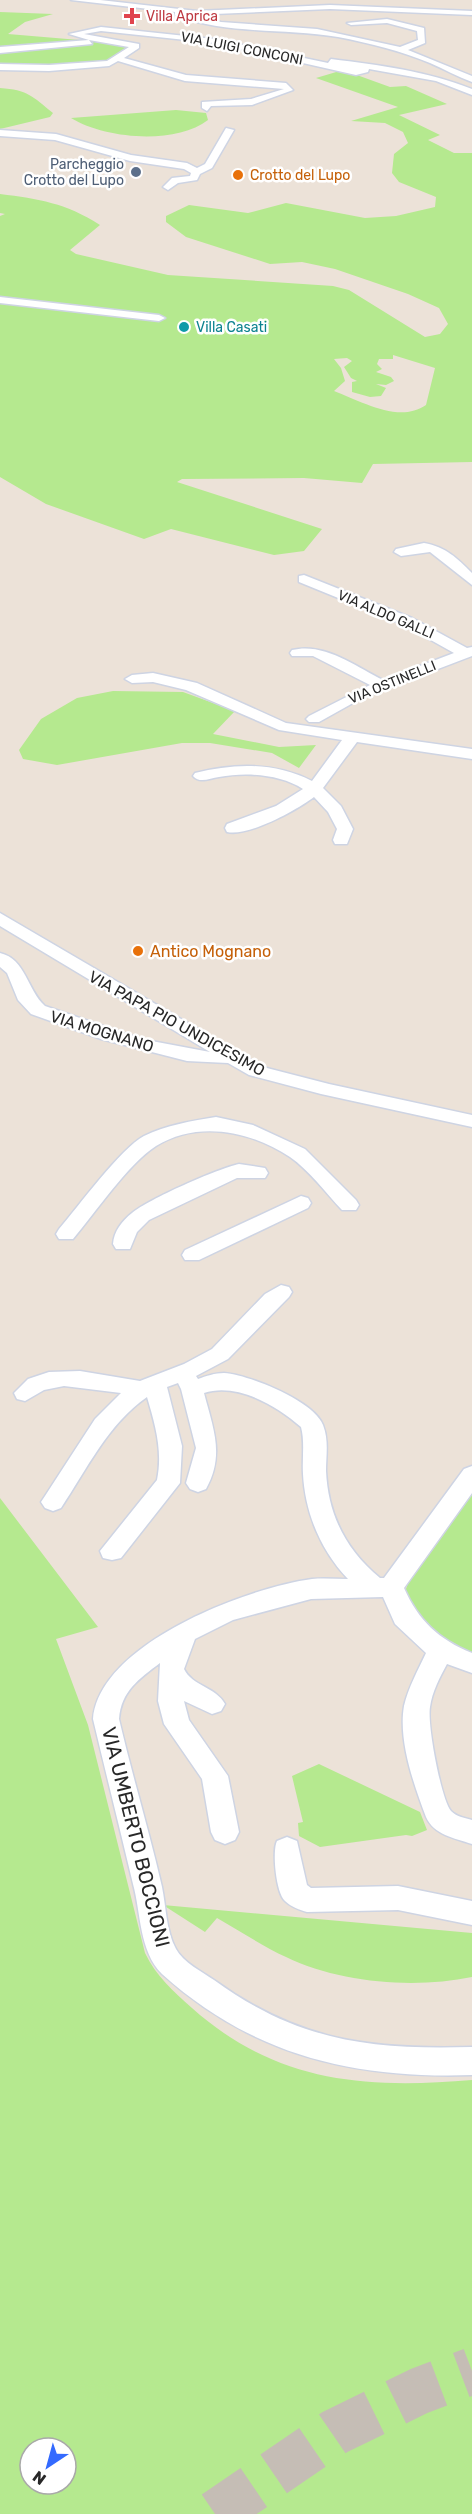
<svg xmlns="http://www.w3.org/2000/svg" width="472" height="2514" font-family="Rubik,sans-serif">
<rect width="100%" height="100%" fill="#ece2d8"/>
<g fill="#b5e98f" fill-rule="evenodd">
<path d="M0 12 53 14 25 22 8 34 127 44 132 47 102 63 47 67 0 65Z"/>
<path d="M343 70 390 87 406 86 447 104 399 115 440 135 428 140 454 153H472V462L373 464 362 483 304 478 182 479 177 482 322 529 304 551 274 555 171 529 144 539 46 504 0 477V216L5 214 0 213V194C39 199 66 203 100 225L70 250 76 254 168 275 333 286 349 290 425 337 440 334 448 324 439 308 408 294 335 269 302 262 270 264 186 237 166 222V216L189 205 248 213 286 203 365 218 396 216 435 207 436 197 399 182 392 173 394 154 408 143 403 132 385 123 351 121 398 107 316 78ZM393 355 435 368 426 405C399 424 361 401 334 391L345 381 341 368 334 359 347 358 352 361 344 367 351 378 357 381 352 382V392L370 397 381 396 386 388 376 384 386 385 394 381 391 377 376 372 382 369 377 364 379 359H393Z"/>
<path d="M0 88C28 90 32 96 53 113L50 117 0 129Z"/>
<path d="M176 110 206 113 208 120C175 145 105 139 71 118Z"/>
<path d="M113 691 183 692 235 711 213 734 279 747 316 745 299 768 272 753 210 743H182L57 765 23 759 19 750 41 719 77 698Z"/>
<path d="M472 1486V1653C434 1638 428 1627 404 1595L410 1577Z"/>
<path d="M0 1498 98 1627 56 1639 88 1725 145 1953C156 1976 173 1991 192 2008 276 2083 365 2089 472 2080V2514H0ZM30 2448H66V2484H30Z"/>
<path d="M319 1764 420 1812 427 1830 412 1836 406 1835 320 1847 299 1836 298 1823 303 1822 292 1776Z"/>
<path d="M163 1905 472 1933V1977C414 1989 340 1983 286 1957 262 1946 240 1931 217 1918L205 1932Z"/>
</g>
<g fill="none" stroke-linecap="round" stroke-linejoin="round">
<path stroke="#c5bdb5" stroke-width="47" stroke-dasharray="47 24" stroke-linecap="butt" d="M215 2514 335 2432 419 2391 472 2371"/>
<defs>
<g id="minor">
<path d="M71 0H100L197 11 330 5 472 11V15L330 9 191 15 221 22 317 29 400 47 418 40 417 31 387 23 351 25 347 23 387 19 424 28 425 43 408 50 472 76V82C458 77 444 69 430 63 401 51 369 43 338 37 284 28 227 35 175 15V12Z"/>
<path d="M101 27 214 39 328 63 331 59C380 65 426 71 472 89V95L436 81 369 69 368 72 356 75 214 43 101 31 84 34 139 44V48L124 58 186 75 286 83 293 90 252 105 211 106 207 111 202 108V102L251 99 284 89 185 81 118 61 109 66 49 71 0 70V64L49 65 107 61 129 47 89 40 92 44 0 53V47L89 40 69 34Z"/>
<path d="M226 128 234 130 212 168 200 174 197 180 178 183 168 190 163 187 172 178 190 176 191 173 184 169 130 161 55 140 0 136V130L56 134 131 155 187 163 197 168 205 164Z"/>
<path d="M0 297 159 315 165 318 159 321 0 303Z"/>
<path d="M424 543C446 547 457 558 472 573V585L430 552 401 556 394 552 396 549Z"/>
<path d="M304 575 412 618 467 648 472 647V656L362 698 319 722H309L306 719 309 716 370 685 313 656H292L290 653 292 650C324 642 355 666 383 680L454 653 402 624 299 582V576Z"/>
<path d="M153 673 197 683 286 723 472 749V759L357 742 323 788 341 806 353 829 347 844H335L333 840 337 829 328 812 314 797C297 810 248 837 227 832L225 828 227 824 276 806 303 789C280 774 246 772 219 777 210 778 200 784 193 776L195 773C235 763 275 762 312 781L342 740 279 730 186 690 153 682 132 683 125 679 132 675Z"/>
<path d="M0 913 263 1067 329 1084 472 1115V1127L321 1094 249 1075 228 1063 187 1061 101 1039 31 1014 18 1000 7 973 0 967V953C26 959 27 990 45 1006L141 1039 210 1052 0 926Z"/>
<path d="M216 1117 253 1125 305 1149 356 1200 359 1205 356 1210H342C326 1193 309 1170 290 1157 251 1131 198 1120 156 1146 128 1164 95 1213 73 1239H59L56 1234 59 1229C78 1207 121 1148 144 1136 166 1125 192 1121 216 1117Z"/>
<path d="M239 1164 265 1168 268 1173 265 1178H237L149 1220 137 1232 130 1249H116L113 1244C114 1231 122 1221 132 1213 149 1199 217 1169 239 1164Z"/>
<path d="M301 1196 308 1198 311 1203 308 1208 199 1260H185L182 1255 185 1250Z"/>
<path d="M281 1285 289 1287 292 1292 289 1297 228 1359 196 1376 198 1379C206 1376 215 1373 224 1373 250 1375 314 1401 323 1425 329 1440 326 1456 326 1471 328 1515 346 1550 380 1578H384L464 1469 472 1466V1493L404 1588C418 1620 439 1640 472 1653V1673L447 1664C440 1677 432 1692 430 1707 427 1724 441 1799 451 1811 457 1817 465 1818 472 1820V1844C454 1838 434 1835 426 1817 414 1785 398 1741 404 1706 408 1688 418 1670 426 1653L395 1624 383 1597 311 1599 233 1620 195 1639 184 1669C192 1686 216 1687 225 1704L221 1711 212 1714 184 1701 189 1720 228 1776 239 1832 235 1840 225 1844 215 1840 211 1832 202 1779 164 1724 158 1701 160 1663C139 1679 121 1691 119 1719 132 1775 149 1830 162 1887 166 1906 166 1931 176 1949 183 1962 202 1972 214 1980 298 2041 370 2050 472 2047V2075C353 2079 252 2055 162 1974 139 1951 141 1913 133 1884 120 1829 106 1774 93 1719 99 1644 246 1588 312 1579 323 1578 336 1579 348 1579 321 1551 305 1513 303 1474 302 1458 305 1442 301 1427 277 1406 237 1382 204 1393 213 1428 225 1455 206 1489L198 1492 190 1489 186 1483 196 1448 181 1389 178 1383 167 1387 182 1446 180 1483 121 1558 112 1560 103 1558 100 1551 157 1480C163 1451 155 1424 147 1397 108 1424 87 1469 61 1508L53 1511 45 1508 41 1502 45 1496 95 1419 121 1393 64 1386 44 1390 25 1401 17 1399 14 1393 28 1379 49 1372 80 1371 140 1381 184 1364 212 1349 265 1294Z"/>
<path d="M287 1837 297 1841 307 1885 311 1888 398 1886 472 1901V1925L398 1910 307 1912C300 1910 291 1907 285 1901 276 1893 272 1851 277 1841Z"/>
</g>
</defs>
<use href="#minor" stroke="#ced4e3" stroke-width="3"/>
<use href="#minor" fill="#fff" fill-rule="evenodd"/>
</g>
<path fill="#e0444e" stroke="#fff" stroke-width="2" d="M129 7h6v6h6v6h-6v6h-6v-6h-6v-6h6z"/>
<circle fill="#5c6f8a" stroke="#fff" stroke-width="2" cx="136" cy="172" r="6"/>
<g fill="#e8710a" stroke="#fff" stroke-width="2">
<circle cx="238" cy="175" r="6"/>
<circle cx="138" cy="951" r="6"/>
</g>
<circle fill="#0f9aa8" stroke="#fff" stroke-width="2" cx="184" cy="327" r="6"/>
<g text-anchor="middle" stroke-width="5" stroke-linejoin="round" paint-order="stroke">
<g font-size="14" fill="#be3a42" stroke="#fff" text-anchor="start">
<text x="146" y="21">Villa Aprica</text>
</g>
<g font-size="14" fill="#282828" stroke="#fff">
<text transform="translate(242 48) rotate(11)" y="5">VIA LUIGI CONCONI</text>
<text transform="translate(386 614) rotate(23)" y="5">VIA ALDO GALLI</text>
<text transform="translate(392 682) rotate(-22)" y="5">VIA OSTINELLI</text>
</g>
<g font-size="14" fill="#4e5e75" stroke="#fff" text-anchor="end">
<text x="124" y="169">Parcheggio<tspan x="124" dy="16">Crotto del Lupo</tspan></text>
</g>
<g font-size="14" fill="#c56008" stroke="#fff" text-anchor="start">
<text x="250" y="180">Crotto del Lupo</text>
</g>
<g font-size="14" fill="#0d838f" stroke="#fff" text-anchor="start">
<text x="196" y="332">Villa Casati</text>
</g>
<g font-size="16" fill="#c56008" stroke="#fff" text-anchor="start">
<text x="150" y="957">Antico Mognano</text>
</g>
<g font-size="16" fill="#282828" stroke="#fff">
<text transform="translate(177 1023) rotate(29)" y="6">VIA PAPA PIO UNDICESIMO</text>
<text transform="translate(102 1031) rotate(17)" y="6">VIA MOGNANO</text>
</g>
<g font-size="20" fill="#282828" stroke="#fff">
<text transform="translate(136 1837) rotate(76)" y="7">VIA UMBERTO BOCCIONI</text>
</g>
</g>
<g transform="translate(48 2466) rotate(216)"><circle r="28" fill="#ffffff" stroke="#a9a9a9" stroke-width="1.5"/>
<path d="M0-4.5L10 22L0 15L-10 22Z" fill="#336aff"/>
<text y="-9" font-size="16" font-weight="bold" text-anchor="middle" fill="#282828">N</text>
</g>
</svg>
